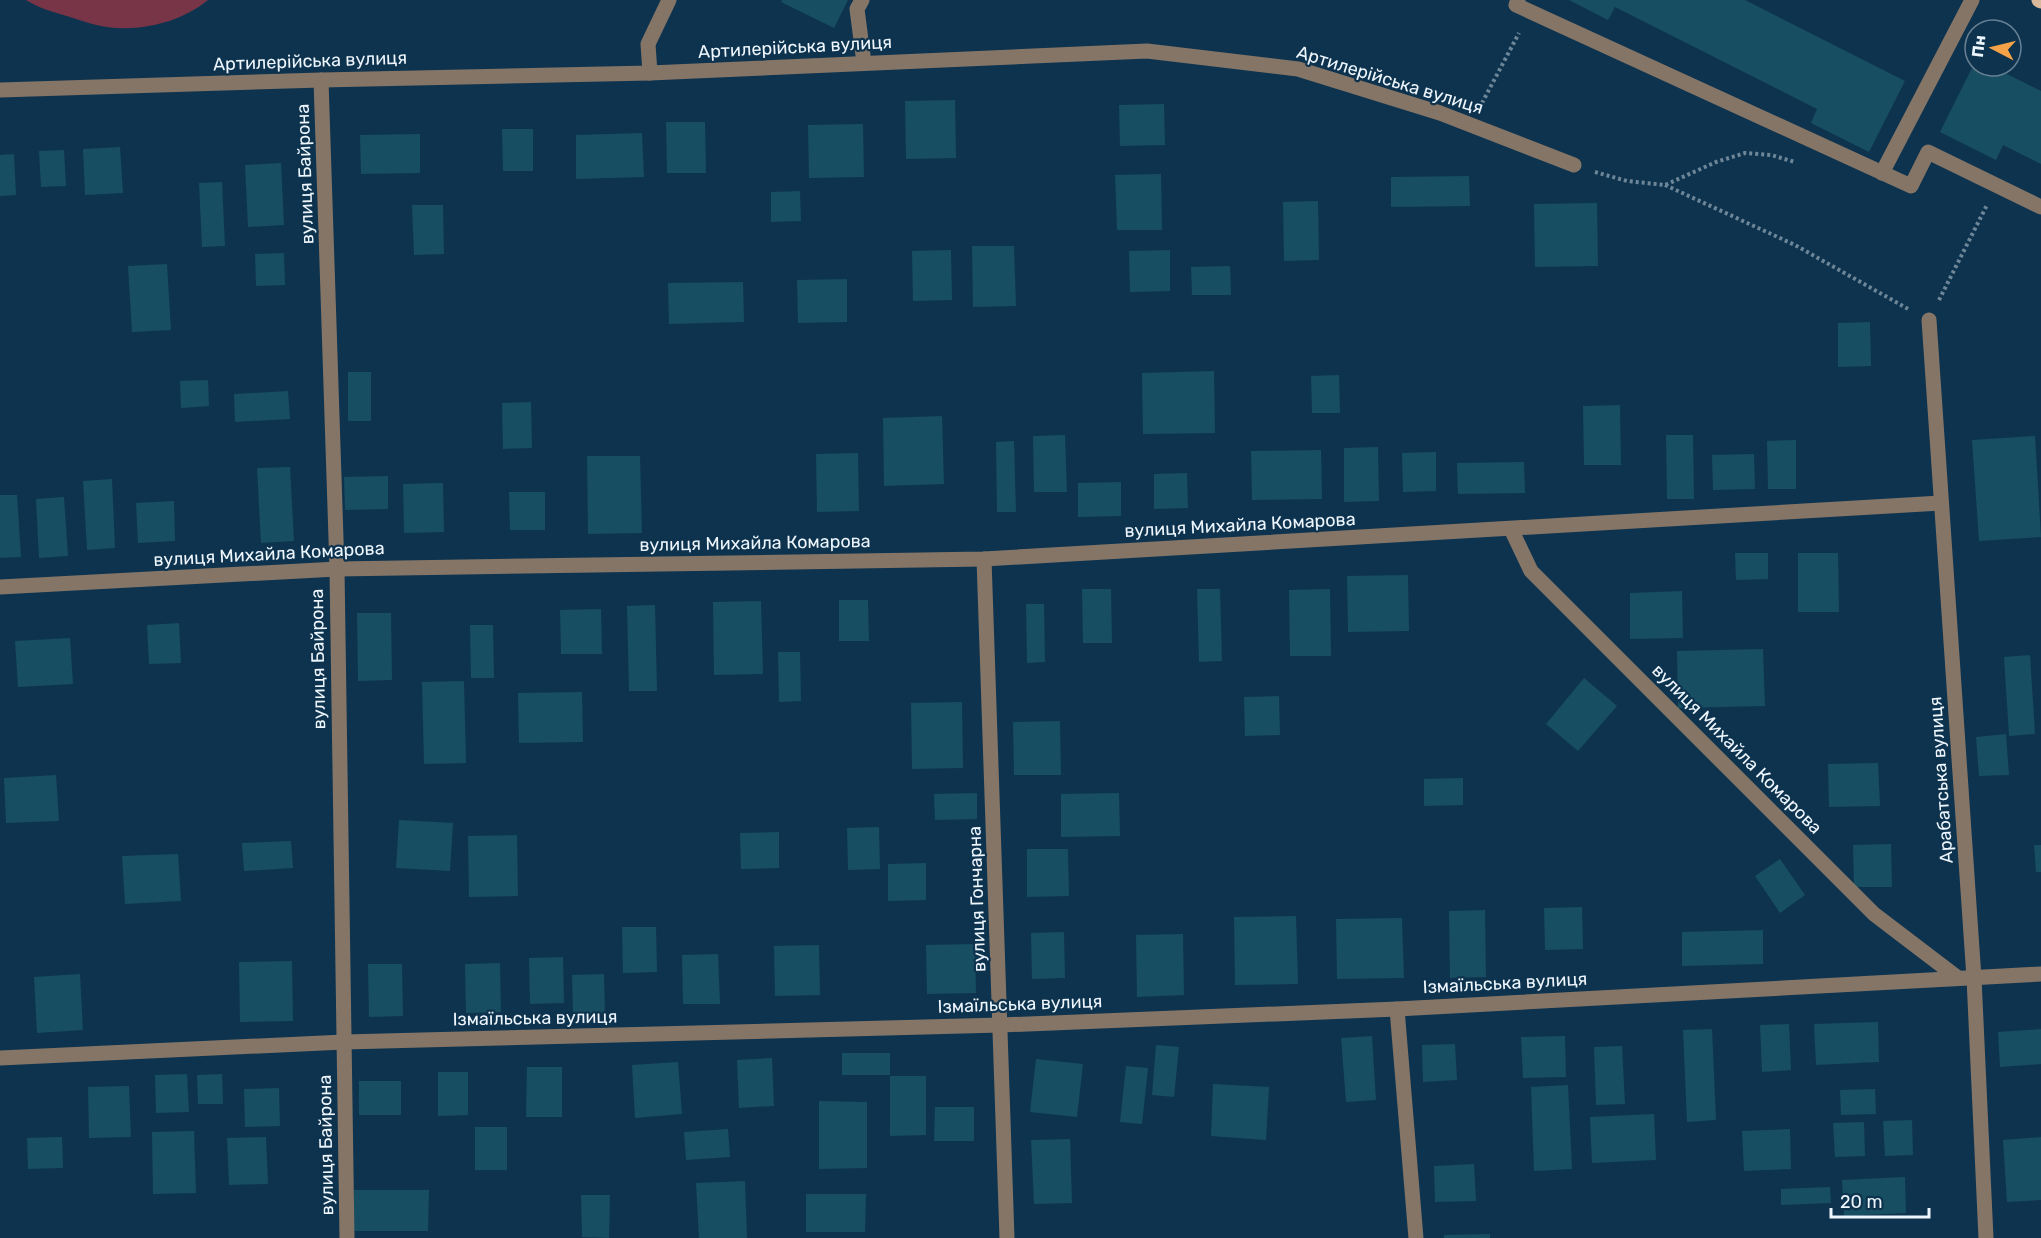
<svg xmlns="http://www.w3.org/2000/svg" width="2041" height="1238" font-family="Rubik,sans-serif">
<rect width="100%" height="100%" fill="#0e334e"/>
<path fill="#793548" d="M26 0H208C180 23 137 33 101 26 91 24 80 20 70 17 54 12 40 9 26 0Z"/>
<g fill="#174e61">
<path d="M782 0H848L834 28 781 2Z"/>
<path d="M1569 0H1745L1905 81 1869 152 1811 123 1817 109 1615 7 1608 20Z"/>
<path d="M1975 62V66H1991L2041 91V164L2003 145 1996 160 1940 132Z"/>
<path d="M955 100 956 158 906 159 905 101Z"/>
<path d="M1164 104 1165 145 1120 146 1119 105Z"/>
<path d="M666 122H705L706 173H667Z"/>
<path d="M863 124 864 177 809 178 808 125Z"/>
<path d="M502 129H533V171H503Z"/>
<path d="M642 133 644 177 576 179V135Z"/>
<path d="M420 134V173L361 174 360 135Z"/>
<path d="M120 147 123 193 85 195 83 149Z"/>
<path d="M64 150 66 186 41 187 39 151Z"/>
<path d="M14 154 16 195 0 196V155Z"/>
<path d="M281 163 284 225 248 227 245 165Z"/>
<path d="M1161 174 1162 230H1117L1115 175Z"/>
<path d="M1469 176 1470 206 1391 207V177Z"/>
<path d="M222 182 225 246 202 247 199 183Z"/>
<path d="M800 191 801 221 771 222V192Z"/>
<path d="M1318 201 1319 260 1284 261 1283 202Z"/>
<path d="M1597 203 1598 266 1535 267 1534 204Z"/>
<path d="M412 205H443L444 254 414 255Z"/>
<path d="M972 246H1014L1016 306 973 307Z"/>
<path d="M951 250 952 300 913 301 912 251Z"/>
<path d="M1170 250V291L1130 292 1129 251Z"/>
<path d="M284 253 285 285 256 286 255 254Z"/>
<path d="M167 264 171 330 132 332 128 266Z"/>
<path d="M1230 266 1231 295H1192L1191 267Z"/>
<path d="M847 279V322L798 323 797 280Z"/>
<path d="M743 282 744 322 669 324 668 283Z"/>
<path d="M1870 322 1871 366 1838 367V323Z"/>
<path d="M1214 371 1215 433 1143 434 1142 373Z"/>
<rect x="348" y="372" width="23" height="49"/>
<path d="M1339 375 1340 413H1312L1311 376Z"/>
<path d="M208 380 209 406 181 408 180 381Z"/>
<path d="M288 391 290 419 235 422 234 394Z"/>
<path d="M531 402 532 448 503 449 502 403Z"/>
<path d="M1620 405 1621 465H1584L1583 406Z"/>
<path d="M942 416 944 484 884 486 883 418Z"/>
<path d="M1065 435 1067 492H1034L1033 436Z"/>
<path d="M1666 435H1693L1694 499H1667Z"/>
<path d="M2035 436 2041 537 1979 541 1972 440Z"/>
<path d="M1796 440V489H1768L1767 441Z"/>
<path d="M1014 441 1016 512H997L996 442Z"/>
<path d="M1378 447 1379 501 1344 502V448Z"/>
<path d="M1321 450 1322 499 1252 500 1251 451Z"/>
<path d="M1436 452V491L1403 492 1402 453Z"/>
<path d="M858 453 859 511 817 512 816 454Z"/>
<path d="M1754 454 1755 489 1713 490 1712 455Z"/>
<path d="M587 456H640L642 533 588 534Z"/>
<path d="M1524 462 1525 493 1458 494 1457 463Z"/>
<path d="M290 467 294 541 261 543 257 468Z"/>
<path d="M1187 473 1188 508 1154 509V474Z"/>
<path d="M388 476V509L345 510 344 477Z"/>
<path d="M112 479 115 548 87 550 83 481Z"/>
<path d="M1121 482V516L1078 517V483Z"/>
<path d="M443 483 444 532 404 533 403 484Z"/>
<path d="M509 492H545V530H510Z"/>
<path d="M0 495H17L21 557 0 558Z"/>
<path d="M64 497 68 556 39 558 36 499Z"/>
<path d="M174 501 175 541 138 543 136 503Z"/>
<path d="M1735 553H1768V579L1736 580Z"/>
<path d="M1798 553H1838L1839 612H1798Z"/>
<path d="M1408 575 1409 631 1348 632 1347 576Z"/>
<path d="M1082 589H1111L1112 643H1083Z"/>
<path d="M1197 589H1220L1222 661 1199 662Z"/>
<path d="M1330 589 1331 656H1290L1289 590Z"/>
<path d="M1682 591 1683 638 1630 639V593Z"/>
<path d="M839 600H868L869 641H839Z"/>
<path d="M761 601 763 674 714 675 713 602Z"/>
<path d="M1026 604H1044L1045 662 1027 663Z"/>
<path d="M655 605 657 691H629L627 606Z"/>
<path d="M601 609 602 654H561L560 610Z"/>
<path d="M357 613H391L392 680 358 681Z"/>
<path d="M179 623 181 663 149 664 147 625Z"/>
<path d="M470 625H493L494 678H471Z"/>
<path d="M70 638 73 684 18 687 15 641Z"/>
<path d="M1763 649 1765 706 1678 708 1677 651Z"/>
<path d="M778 652H800L801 701 779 702Z"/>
<path d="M2030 655 2035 734 2009 736 2004 657Z"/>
<path d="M1584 678 1617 706 1578 751 1546 724Z"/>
<path d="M464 681 466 763 424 764 422 682Z"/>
<path d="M582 692 583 742 519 743 518 693Z"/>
<path d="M1279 696 1280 735 1245 736 1244 697Z"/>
<path d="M962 702 963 768 912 769 911 703Z"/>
<path d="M1060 721 1061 775H1014L1013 722Z"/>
<path d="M2006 734 2009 775 1979 776 1976 737Z"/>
<path d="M1878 763 1880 806 1829 807 1828 764Z"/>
<path d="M56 775 59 821 6 823 4 778Z"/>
<path d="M1463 778V805L1424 806V779Z"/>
<path d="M977 793V819L935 820 934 794Z"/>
<path d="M1119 793 1120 836 1061 837V794Z"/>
<path d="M399 820 453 823 450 871 396 868Z"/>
<path d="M879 827 880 869 848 870 847 828Z"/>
<path d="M779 832V868L741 869 740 833Z"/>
<path d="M517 835 518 896 469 897 468 836Z"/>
<path d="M291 841 293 868 244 871 242 843Z"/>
<path d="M1891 844 1892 887H1854L1853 845Z"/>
<path d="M2034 845H2041V872H2036Z"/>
<path d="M1027 849H1068L1069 896 1027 897Z"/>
<path d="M178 854 181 901 125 904 122 856Z"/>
<path d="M1780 859 1805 895 1780 913 1755 876Z"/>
<path d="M926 863V900L888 901V864Z"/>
<path d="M1582 907 1583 949 1545 950 1544 908Z"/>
<path d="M1485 910 1486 977 1450 978 1449 911Z"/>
<path d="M1296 916 1298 984 1235 985 1234 917Z"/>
<path d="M1402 918 1404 978 1337 979 1336 919Z"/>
<path d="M622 927H656L657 972 623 973Z"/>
<path d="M1763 930V964L1682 966V932Z"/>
<path d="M1064 932 1065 978 1032 979 1031 933Z"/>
<path d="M1183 934 1184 995 1137 997 1136 935Z"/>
<path d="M975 944 976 993 927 994 926 945Z"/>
<path d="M819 945 820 995 775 996 774 946Z"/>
<path d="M718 954 720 1004H683L682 955Z"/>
<path d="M563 957 564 1003 530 1004 529 958Z"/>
<path d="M292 961 293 1021 240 1022 239 962Z"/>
<path d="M500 963 501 1012 466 1013 465 964Z"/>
<path d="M368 964H402L403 1016 369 1017Z"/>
<path d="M80 974 83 1030 37 1033 34 977Z"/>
<path d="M604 974 605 1014 573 1015 572 975Z"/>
<path d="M1878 1022 1879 1062 1816 1065 1814 1024Z"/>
<path d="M1789 1024 1791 1070 1762 1072 1760 1025Z"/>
<path d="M1712 1029 1716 1120 1687 1122 1683 1030Z"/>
<path d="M2041 1029V1064L2000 1067 1998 1032Z"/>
<path d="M1372 1036 1376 1100 1346 1102 1341 1038Z"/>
<path d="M1565 1036 1566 1077 1523 1078 1521 1037Z"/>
<path d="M1455 1044 1457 1080 1423 1082 1422 1045Z"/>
<path d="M1156 1045 1179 1047 1174 1097 1152 1095Z"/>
<path d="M1622 1046 1625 1104 1596 1105 1594 1047Z"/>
<rect x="842" y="1053" width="48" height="22"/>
<path d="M772 1058 774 1106 739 1108 737 1060Z"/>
<path d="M1036 1059 1083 1064 1077 1117 1030 1112Z"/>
<path d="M678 1062 682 1114 635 1118 632 1065Z"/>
<path d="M1126 1066 1148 1068 1142 1124 1120 1122Z"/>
<path d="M527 1067H562V1117H526Z"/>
<path d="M438 1072H468V1115L438 1116Z"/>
<path d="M187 1074 189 1112 156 1113 155 1075Z"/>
<path d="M222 1074 223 1104H198L197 1075Z"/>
<path d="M890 1076H926V1135L890 1136Z"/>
<rect x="359" y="1081" width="42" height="34"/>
<path d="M1213 1084 1269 1087 1266 1140 1211 1136Z"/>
<path d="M1568 1085 1572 1169 1534 1171 1531 1087Z"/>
<path d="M129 1086 131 1137 89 1138 88 1087Z"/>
<path d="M279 1088 280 1126 245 1127 244 1089Z"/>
<path d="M1875 1089 1876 1114 1841 1115 1840 1090Z"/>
<path d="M819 1101 867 1102V1168L819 1169Z"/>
<path d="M935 1107H974V1141H934Z"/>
<path d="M1654 1114 1656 1160 1592 1163 1590 1117Z"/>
<path d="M1912 1120 1913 1155 1885 1156 1883 1121Z"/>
<path d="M1864 1122 1865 1156 1835 1157 1833 1123Z"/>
<rect x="475" y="1127" width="32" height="43"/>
<path d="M728 1129 730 1157 686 1160 684 1132Z"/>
<path d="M1790 1129 1791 1169 1744 1171 1742 1131Z"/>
<path d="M194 1131 196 1193 153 1194 152 1132Z"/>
<path d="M62 1137 63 1168 28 1169 27 1138Z"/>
<path d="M266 1137 268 1184 229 1185 227 1138Z"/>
<path d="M2041 1137V1200L2007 1202 2003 1140Z"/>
<path d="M1070 1139 1072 1203 1034 1204 1031 1140Z"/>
<path d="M1474 1164 1476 1201 1435 1202 1434 1166Z"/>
<path d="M1905 1177 1906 1213 1844 1216 1842 1180Z"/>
<path d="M745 1181 747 1238H699L696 1183Z"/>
<path d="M1830 1187 1831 1203 1781 1205V1189Z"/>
<path d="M354 1190H429L428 1231H354Z"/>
<path d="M806 1194H866L865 1232H806Z"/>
<path d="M581 1195H610L609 1238 582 1237Z"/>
<path d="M1490 1234V1238H1444V1235Z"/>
</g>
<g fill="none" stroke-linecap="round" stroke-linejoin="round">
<g stroke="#6d8698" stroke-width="4" stroke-dasharray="3 3" stroke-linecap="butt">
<path d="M1482 103 1519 33"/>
<path d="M1595 172 1627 181 1665 185 1716 162 1745 153 1771 155 1795 162"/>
<path d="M1665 185 1795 245 1910 310"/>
<path d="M1939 300 1987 205"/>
</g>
<g stroke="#857567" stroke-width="15">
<path d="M862 0 857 9 864 63"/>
<path d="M1518 0 1516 5 1911 186 1928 152 2041 207"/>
<path d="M650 73 648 44 669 0"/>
<path d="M321 80 337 569 347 1238"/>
<path d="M0 90 321 80 650 73 1147 51 1298 69 1440 113 1574 165"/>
<path d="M1882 173 1972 0"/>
<path d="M1929 320 1974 978 1986 1238"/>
<path d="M1511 529 1531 571 1874 914 1958 978"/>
<path d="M984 559 1007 1238"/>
<path d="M0 587 337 569 984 559 1941 503"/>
<path d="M1397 1009 1416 1238"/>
<path d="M0 1058 344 1042 1001 1025 1397 1009 2041 974"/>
</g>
<path stroke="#d9b99c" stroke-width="15" d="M2039 0 2041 1"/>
</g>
<g text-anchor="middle" stroke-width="4.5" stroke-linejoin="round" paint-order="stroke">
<g font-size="18" fill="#eef6fd" stroke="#0e334e">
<text transform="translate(795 47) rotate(-3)" y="6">Артилерійська вулиця</text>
<text transform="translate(310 61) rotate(-2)" y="6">Артилерійська вулиця</text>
<text transform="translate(1390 80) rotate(17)" y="6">Артилерійська вулиця</text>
<text transform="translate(305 174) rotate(-92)" y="6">вулиця Байрона</text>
<text transform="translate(1240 525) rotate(-3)" y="6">вулиця Михайла Комарова</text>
<text transform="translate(755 543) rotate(-1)" y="6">вулиця Михайла Комарова</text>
<text transform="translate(269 554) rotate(-3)" y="6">вулиця Михайла Комарова</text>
<text transform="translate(318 659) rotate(-91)" y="6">вулиця Байрона</text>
<text transform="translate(1737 749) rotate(45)" y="6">вулиця Михайла Комарова</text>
<text transform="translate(1941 780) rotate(-94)" y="6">Арабатська вулиця</text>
<text transform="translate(977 899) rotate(-92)" y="6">вулиця Гончарна</text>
<text transform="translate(1505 983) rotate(-3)" y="6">Ізмаїльська вулиця</text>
<text transform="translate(1020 1004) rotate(-2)" y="6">Ізмаїльська вулиця</text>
<text transform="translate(535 1018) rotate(-1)" y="6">Ізмаїльська вулиця</text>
<text transform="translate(326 1145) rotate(-91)" y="6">вулиця Байрона</text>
</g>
</g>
<g transform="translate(1993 48) rotate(277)"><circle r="28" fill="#0e334e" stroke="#688194" stroke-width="1.5"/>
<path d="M0-4.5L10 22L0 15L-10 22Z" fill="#f6a248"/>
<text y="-9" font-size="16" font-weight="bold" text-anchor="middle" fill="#eef6fd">Пн</text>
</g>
<path d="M1831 1208v9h98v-9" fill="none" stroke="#eef6fd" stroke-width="3"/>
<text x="1840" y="1208" font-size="18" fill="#eef6fd" stroke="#0e334e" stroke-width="4.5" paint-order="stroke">20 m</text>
</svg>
